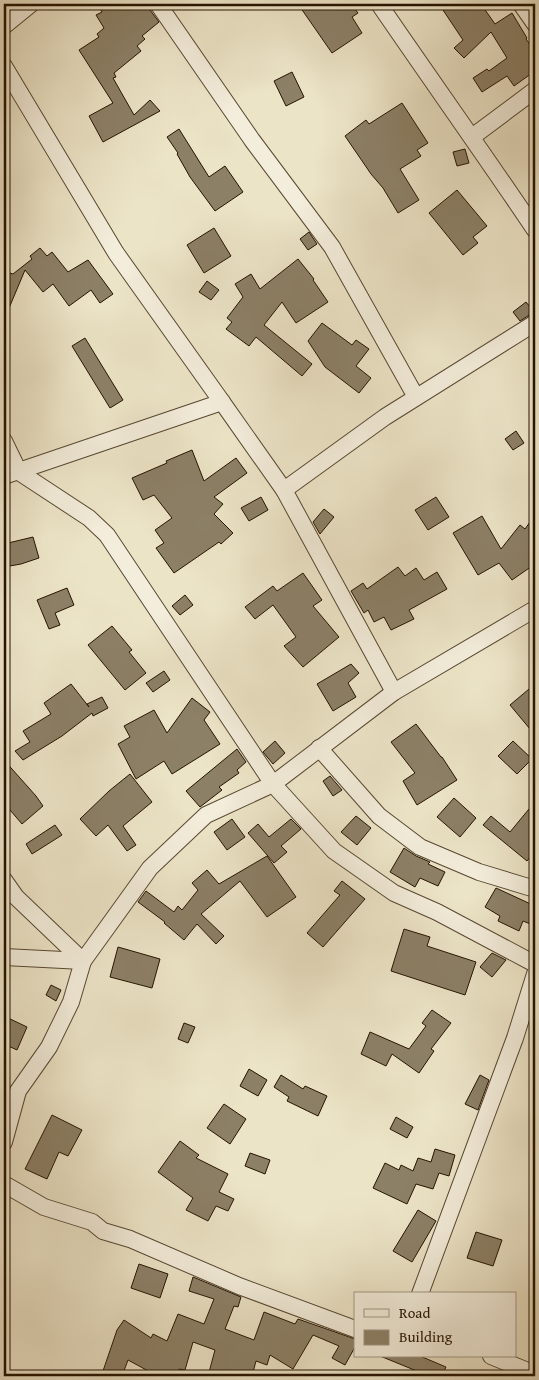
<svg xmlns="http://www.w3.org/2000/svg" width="539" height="1380" font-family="'Gentium Book Plus',serif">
<rect width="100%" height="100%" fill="#ece4c7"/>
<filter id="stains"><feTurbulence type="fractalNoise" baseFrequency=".004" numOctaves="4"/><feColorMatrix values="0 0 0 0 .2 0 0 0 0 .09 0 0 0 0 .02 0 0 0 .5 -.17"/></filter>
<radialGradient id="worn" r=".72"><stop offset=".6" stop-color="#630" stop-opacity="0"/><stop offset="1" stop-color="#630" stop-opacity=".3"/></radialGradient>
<g fill="#8c8067" stroke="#251300">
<path d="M97 4H126L130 10 137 4H148L150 10 159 22 142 36 145 39 137 46 141 51 114 73 116 77 113 78 134 115 150 100 160 111 103 142 89 116 113 103 79 50 99 37 97 34 104 28 96 15 102 12Z"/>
<path d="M298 4H351L358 13 352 17 362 33 332 53Z"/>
<path d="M439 4H481L495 24 512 13 527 38 526 39 535 52V71L514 86 507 76 482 92 473 78 487 69 489 71 507 58 491 32 464 58 454 48 463 40Z"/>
<path d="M292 72 304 97 286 106 274 81Z"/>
<path d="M402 103 428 143 417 150 421 156 400 169 419 200 398 213 383 188 371 174 345 136 366 120 369 124Z"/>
<path d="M179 129 209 177 225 166 243 192 215 211 190 177 177 154 178 153 167 137Z"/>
<path d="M465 149 469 163 457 166 453 152Z"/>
<path d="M457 190 487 226 473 237 478 243 463 255 429 213Z"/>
<path d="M214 228 231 256 204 273 187 245Z"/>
<path d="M309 232 317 244 308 250 300 239Z"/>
<path d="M40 248 47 256 52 252 68 272 88 260 113 294 100 303 91 290 69 306 53 284 43 292 25 270 4 320V271L13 274 32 259 30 256Z"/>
<path d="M298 259 314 279 313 280 328 302 296 323 282 302 264 325 312 364 302 376 256 337 249 346 226 329 232 322 227 318 243 297 235 284 251 274 260 289Z"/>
<path d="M207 281 219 290 211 300 199 292Z"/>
<path d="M526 302 534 312 520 321 513 312Z"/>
<path d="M322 323 352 345 356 340 369 349 356 366 371 378 359 393 325 367 308 341Z"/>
<path d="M85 338 123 400 110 408 72 346Z"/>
<path d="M516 431 524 443 513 450 505 439Z"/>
<path d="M192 450 204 481 236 458 247 473 214 497 223 504 214 514 233 533 221 544 219 542 174 573 156 548 164 543 155 530 172 518 154 495 143 500 132 478 167 463 166 461Z"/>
<path d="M261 497 268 510 249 521 241 508Z"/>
<path d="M436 497 449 517 428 530 415 510Z"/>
<path d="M324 509 334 517 320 534 313 522Z"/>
<path d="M535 515V564L512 580 499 563 478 575 453 533 482 516 501 549 520 525 525 529Z"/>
<path d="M33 537 39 558 21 564 4 567V544Z"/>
<path d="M398 567 405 576 416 568 424 580 437 572 447 589 409 610 414 619 391 630 384 617 374 622 368 610 364 613 351 591 363 583 367 589Z"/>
<path d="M303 573 322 600 313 606 339 637 303 667 284 646 296 637 273 605 255 619 245 607 273 586 277 591Z"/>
<path d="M67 588 74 605 55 613 60 625 49 629 37 600Z"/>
<path d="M185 595 193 605 180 615 172 606Z"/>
<path d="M112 626 132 650 129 652 146 673 125 690 88 645Z"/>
<path d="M351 664 359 673 348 683 356 697 333 711 317 684Z"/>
<path d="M164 671 170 680 153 692 146 683Z"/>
<path d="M71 684 89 707 87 704 102 697 108 708 93 716 92 713 62 736 23 760 15 751 30 742 23 731 51 714 44 703Z"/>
<path d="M535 684V735L510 705Z"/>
<path d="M192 698 210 712 204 720 220 744 172 774 164 761 136 779 118 744 130 737 124 726 154 710 167 733Z"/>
<path d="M416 724 441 757H442L457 780 417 805 403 781 415 773 391 742Z"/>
<path d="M275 741 285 753 273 764 263 752Z"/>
<path d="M513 741 532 759 517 774 498 756Z"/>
<path d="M237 749 246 762 237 770 239 773 219 787 222 790 200 807 186 791Z"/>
<path d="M4 760 36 796 43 806 22 824 4 803Z"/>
<path d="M130 774 152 802 123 826 136 845 127 851 108 825 96 836 80 819 109 791Z"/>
<path d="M330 776 342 790 333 796 323 781Z"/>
<path d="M454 798 476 818 460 837 437 817Z"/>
<path d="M529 809 535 815V851L527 861 483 825 491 816 510 832Z"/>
<path d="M356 816 371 828 357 845 341 832Z"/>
<path d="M232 819 245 837 227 850 214 832Z"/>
<path d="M291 819 301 829 281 846 287 852 274 863 248 833 258 824 269 837Z"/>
<path d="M55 825 62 835 32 854 26 844Z"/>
<path d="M404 848 416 856 430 862 428 864 445 872 438 886 420 878 415 887 390 872Z"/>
<path d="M267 856 296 897 267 917 240 881 201 914 224 936 216 944 197 924 184 940 164 923 165 922 138 902 146 891 174 912 178 906 182 910 198 890 192 883 207 870 219 884Z"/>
<path d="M342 881 365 899 323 947 307 933 340 895 334 891Z"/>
<path d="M496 888 535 906V926L523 921 519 931 498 921 500 916 485 907Z"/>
<path d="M404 929 430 937 427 946 476 962 465 995 391 971Z"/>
<path d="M118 947 160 959 152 988 110 977Z"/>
<path d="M492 953 506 960 492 977 480 967Z"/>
<path d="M51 985 61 990 56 1001 46 995Z"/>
<path d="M432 1010 451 1023 431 1049 434 1051 419 1073 392 1054 386 1066 361 1054 370 1032 409 1049 426 1026 422 1023Z"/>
<path d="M4 1016 27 1027 17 1050 4 1044Z"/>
<path d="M184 1023 195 1027 188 1043 178 1039Z"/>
<path d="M249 1069 267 1080 258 1096 240 1086Z"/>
<path d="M281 1075 303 1089 305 1086 327 1096 318 1116 287 1101 289 1097 274 1087Z"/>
<path d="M480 1075 489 1080 478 1110 465 1104Z"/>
<path d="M224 1104 246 1119 230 1144 207 1128Z"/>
<path d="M52 1115 82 1130 68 1156 59 1152 47 1179 25 1169Z"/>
<path d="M396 1117 413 1127 407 1138 390 1129Z"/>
<path d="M180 1141 199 1155 196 1158 228 1174 219 1192 234 1199 228 1211 216 1206 208 1221 186 1210 193 1198 158 1172Z"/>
<path d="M435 1149 455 1155 449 1176 439 1173 433 1189 416 1184 407 1204 373 1188 385 1163 399 1170 401 1165 413 1171 418 1158 431 1162Z"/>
<path d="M250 1153 270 1160 265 1174 245 1166Z"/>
<path d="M418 1210 436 1221 412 1262 393 1251Z"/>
<path d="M476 1232 502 1240 493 1266 467 1258Z"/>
<path d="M139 1264 168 1274 160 1298 131 1288Z"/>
<path d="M193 1277 241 1297 238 1307 234 1306 225 1329 254 1340 264 1312 295 1324 298 1319 355 1339V1347L345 1365 332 1358 339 1346 313 1335 293 1369 270 1355 267 1365 256 1361 252 1376H208L215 1350 193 1342 185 1370 179 1369 176 1376H151L152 1373 128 1360 122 1376 103 1371 117 1330 124 1320 151 1338 153 1334 167 1341 178 1314 204 1324 214 1299 189 1291Z"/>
<path d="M380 1356H420L446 1367 442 1376H429Z"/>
</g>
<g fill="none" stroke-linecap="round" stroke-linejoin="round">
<defs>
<g id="street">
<path d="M158 4 252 140 332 247 416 397"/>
<path d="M379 4C431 80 484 154 535 230"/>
<path d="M521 4 535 24"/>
<path d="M4 26 31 4"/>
<path d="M4 66 116 253 222 402"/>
<path d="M472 137 535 90"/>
<path d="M4 441 19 472 89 518 107 535 273 784 334 851 394 893 437 912 535 964"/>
<path d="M4 476 222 402 284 490 385 417 535 323"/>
<path d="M284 490 394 692"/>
<path d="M319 748 379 816 420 847 479 872 535 889"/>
<path d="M4 880 16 897 83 961 71 1002 49 1047 18 1091 4 1142"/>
<path d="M4 957 83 961 150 868 206 815 273 784 394 692 535 609"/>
<path d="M4 1184 44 1207 92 1222 103 1231 130 1239 239 1286 355 1329"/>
<path d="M420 1294 515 1038 535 974"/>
<path d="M491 1356 535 1374"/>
</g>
</defs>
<use href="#street" stroke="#574732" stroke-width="18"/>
<use href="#street" stroke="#f3eddb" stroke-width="16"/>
</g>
<rect width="539" height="1380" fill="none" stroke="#ece4c7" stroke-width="20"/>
<rect x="5" y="5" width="529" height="1370" fill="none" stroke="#251300" stroke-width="2.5"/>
<rect x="10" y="10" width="519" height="1360" fill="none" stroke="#251300"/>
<rect x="354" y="1292" width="162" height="65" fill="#f3eddb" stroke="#a19683"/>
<rect x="364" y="1309" width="25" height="8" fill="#f3eddb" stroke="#a19683"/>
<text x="399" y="1318" font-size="15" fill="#251300">Road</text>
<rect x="364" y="1330" width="25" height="15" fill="#8c8067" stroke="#a19683"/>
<text x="399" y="1342" font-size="15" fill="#251300">Building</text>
<rect width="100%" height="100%" filter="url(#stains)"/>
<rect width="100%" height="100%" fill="url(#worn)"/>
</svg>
